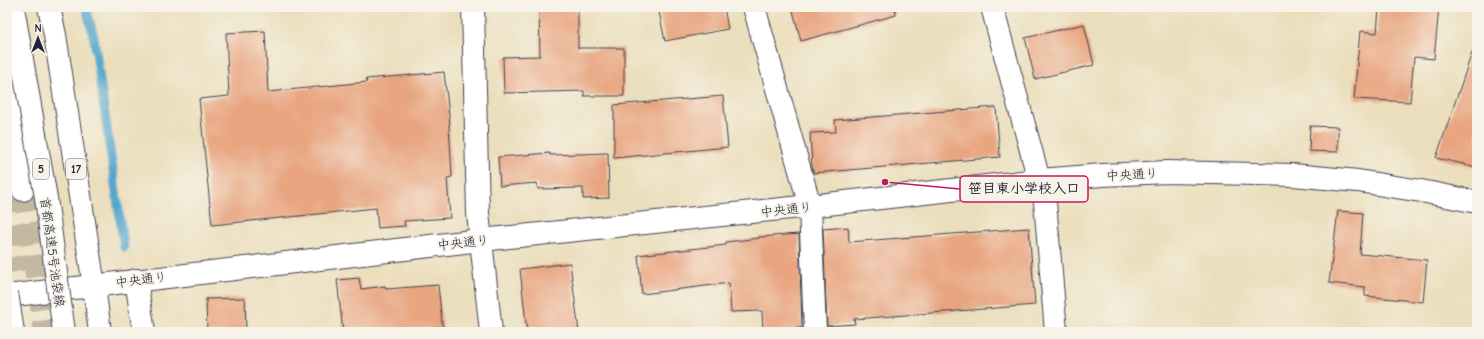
<svg xmlns="http://www.w3.org/2000/svg" width="1484" height="339" font-family="'Comic Neue','Klee One',sans-serif">
<rect width="100%" height="100%" fill="#f7f3e8"/>
<filter id="ink" filterUnits="userSpaceOnUse"><feTurbulence type="fractalNoise" baseFrequency=".025" numOctaves="2"/><feDisplacementMap in="SourceGraphic" scale="8" xChannelSelector="R" yChannelSelector="G"/><feConvolveMatrix kernelMatrix="1 2 1 2 8 2 1 2 1" color-interpolation-filters="sRGB"/></filter>
<filter id="wash" filterUnits="userSpaceOnUse"><feTurbulence type="fractalNoise" baseFrequency=".012" numOctaves="4" result="noise"/><feDisplacementMap in="SourceGraphic" scale="16" xChannelSelector="R" yChannelSelector="G"/><feGaussianBlur stdDeviation="0.9" result="paint"/><feColorMatrix in="noise" values="0 0 0 0 0 0 0 0 0 0 0 0 0 0 0 0 0 1.4 0 .05"/><feComposite in="paint" operator="in"/></filter>
<g filter="url(#wash)">
<rect width="100%" height="100%" fill="#ebdebc"/>
<g fill="none" stroke-linecap="round" stroke-linejoin="round">
<path stroke="#50a4cc" stroke-width="9" d="M86 7 94 38 124 247"/>
</g>
<g id="blocks">
<g fill="#e8a580">
<path d="M539 7H578V48H624V96H584V91L504 93 503 57 540 56Z"/>
<path d="M658 7H724L728 29 665 41Z"/>
<path d="M792 7H895L896 15 801 41Z"/>
<path d="M1379 7H1439L1434 59 1414 57 1410 102 1354 99 1360 31 1377 33Z"/>
<path d="M1084 24 1094 65 1035 79 1025 38Z"/>
<path d="M265 31 268 92 367 82 366 79 444 72 450 124H449L452 177 447 178 450 218 404 221 405 226 378 228 376 208 212 225 199 99 229 96 226 33Z"/>
<path d="M1473 50 1477 51V167L1436 158Z"/>
<path d="M723 96 728 147 614 158V105Z"/>
<path d="M996 107 1000 157 814 173 812 167 810 133 836 132 835 120Z"/>
<path d="M1310 126 1338 127V152L1309 151Z"/>
<path d="M550 153V155L608 153 609 198 583 199V188L538 189 537 183 500 186 498 157Z"/>
<path d="M1338 211 1363 213 1360 254 1427 260 1423 302 1365 296V287L1329 283Z"/>
<path d="M848 227 849 242 1029 228 1035 305 854 319 855 324 827 326 823 229Z"/>
<path d="M799 234 802 328H797V332H763L762 311 731 312 729 283 642 294 638 255 726 245V242L759 238V237Z"/>
<path d="M570 263 579 332H527L520 269Z"/>
<path d="M359 278 361 289 385 286 386 289 438 285 443 332H343L337 280Z"/>
<path d="M245 298 246 332H207L206 299Z"/>
</g>
</g>
</g>
<g filter="url(#ink)">
<use href="#blocks" fill-opacity="0" stroke="#403e4e" stroke-width="1"/>
<g fill="none" stroke-linecap="round" stroke-linejoin="round">
<g stroke="#c3b8a2" stroke-width="22" stroke-dasharray="22 11" stroke-linecap="butt">
<path d="M23 190 45 332"/>
<path d="M7 191 21 271"/>
</g>
<defs>
<g id="street">
<path d="M754 7 810 206 815 332"/>
<path d="M992 7 1045 202 1056 332"/>
<path d="M136 280 144 332"/>
</g>
<g id="secondary">
<path d="M473 7 478 213 491 332"/>
<path d="M7 296 481 240 810 206 1039 180 1103 175 1167 172 1293 175 1358 181 1421 191 1477 202"/>
</g>
<g id="highway">
<path d="M49 7 55 35 94 286 100 332"/>
<path d="M7 88 23 190"/>
</g>
</defs>
<use href="#street" stroke="#403e4e" stroke-width="24"/>
<use href="#secondary" stroke="#403e4e" stroke-width="24"/>
<use href="#highway" stroke="#403e4e" stroke-width="24"/>
<use href="#street" stroke="#fff" stroke-width="22"/>
<use href="#secondary" stroke="#fff" stroke-width="22"/>
<use href="#highway" stroke="#fff" stroke-width="22"/>
<defs>
<g id="highway-bridge">
<path d="M13 7 46 198 64 332"/>
<path d="M7 293 13 332"/>
</g>
</defs>
<use href="#highway-bridge" stroke="#403e4e" stroke-width="24" stroke-linecap="butt"/>
<use href="#highway-bridge" stroke="#fff" stroke-width="22"/>
</g>
</g>
<g text-anchor="middle" stroke-width="4" stroke-linejoin="round" paint-order="stroke">
<g fill="#f7f3e8" stroke="#62616f" stroke-width="1">
<rect x="33" y="159" width="16" height="20" rx="3"/>
<rect x="66" y="159" width="20" height="20" rx="3"/>
</g>
<g font-size="12" font-weight="bold" fill="#22223b">
<text x="41" y="173">5</text>
<text x="76" y="173">17</text>
</g>
<g font-size="13" fill="#22223b" stroke="#f7f3e8">
<text transform="translate(1132 174) rotate(-3)" y="5">中央通り</text>
<text transform="translate(786 209) rotate(-6)" y="5">中央通り</text>
<text transform="translate(463 242) rotate(-6)" y="5">中央通り</text>
<text transform="translate(53 252) rotate(82)" y="5">首都高速5号池袋線</text>
<text transform="translate(141 279) rotate(-7)" y="5">中央通り</text>
</g>
</g>
<path fill="none" stroke="#c2185b" stroke-width="1.5" d="M885 182L960 189"/>
<circle fill="#c2185b" stroke="#f7f3e8" stroke-width="1.5" cx="885" cy="182" r="4"/>
<rect fill="#f7f3e8" stroke="#c2185b" stroke-width="1.5" x="960" y="176" width="128" height="26" rx="4"/>
<g font-size="14" text-anchor="middle" font-weight="bold" fill="#22223b">
<text x="1024" y="193">笹目東小学校入口</text>
</g>
<rect width="1484" height="339" fill="none" stroke="#f7f3e8" stroke-width="24"/>
<g transform="translate(38 38)" stroke="#f7f3e8" stroke-width="3" paint-order="stroke">
<path d="M0-3L7 15L0 10L-7 15Z" fill="#22223b"/>
<text y="-6" font-size="11" font-weight="bold" text-anchor="middle" fill="#22223b">N</text>
</g>
</svg>
